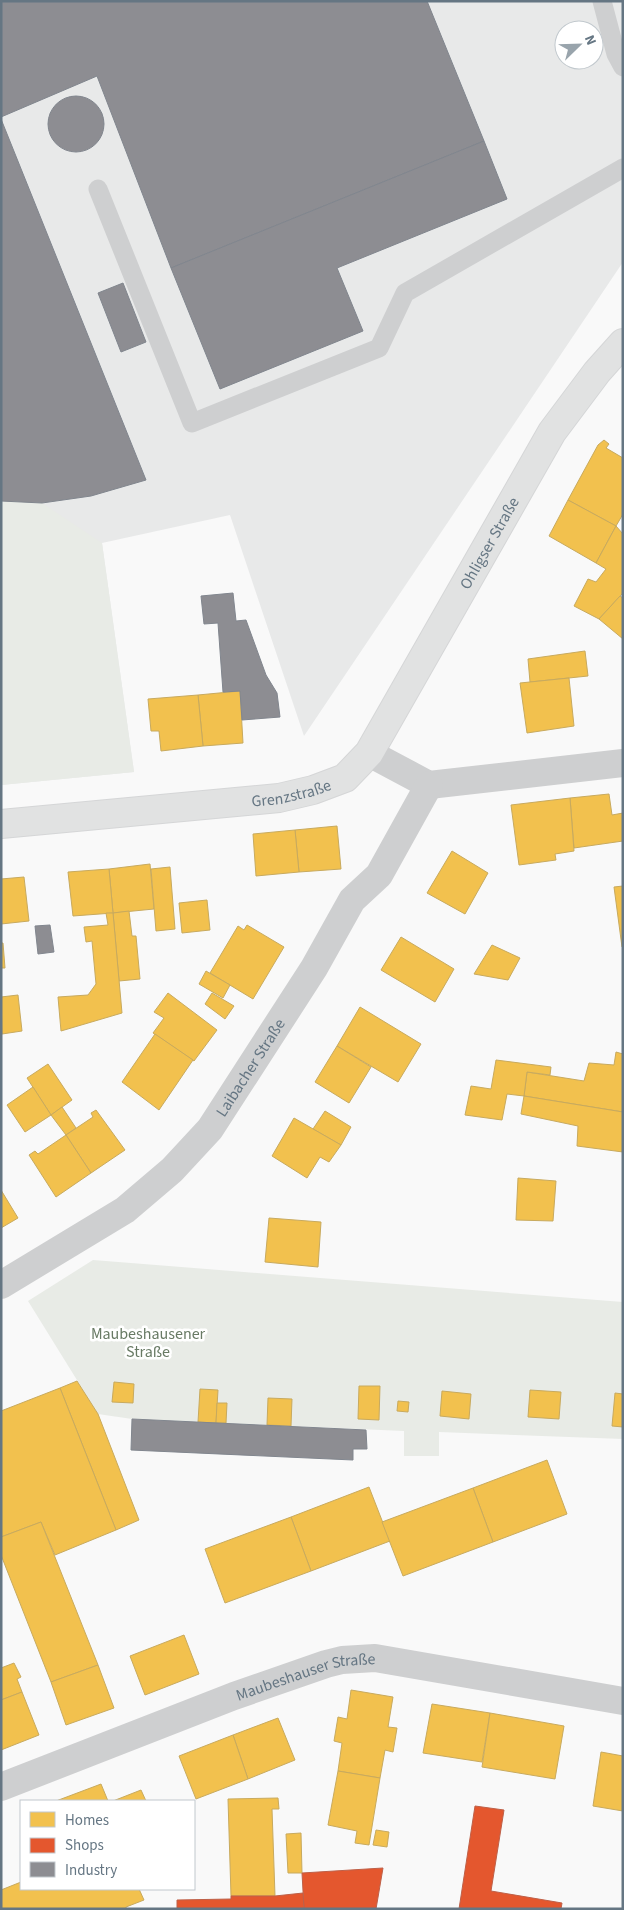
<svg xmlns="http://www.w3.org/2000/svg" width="624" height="1910" font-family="'Source Sans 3',sans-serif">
<rect width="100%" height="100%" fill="#f9f9f9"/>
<path fill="#e8e9e9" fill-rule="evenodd" d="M1 1H623V262L304 736 230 515 102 543 134 772 1 785ZM564 30H594V60H564Z"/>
<g fill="#e8ebe6">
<path d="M1 501 42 503 102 543 134 772 1 785Z"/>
<path d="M93 1260 623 1302V1439L439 1432V1456H404V1431L132 1419 98 1414 28 1301Z"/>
</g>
<g fill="#f2c14e" stroke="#c8aa5e">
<path d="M604 440 609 444 606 448 623 458V514L616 526 568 500 598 445Z"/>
<path d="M568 500 616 526 596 563 549 536Z"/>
<path d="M616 526 623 534V593L599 619 574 606 588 579 596 582 606 569 596 563Z"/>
<path d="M620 596 623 598V639L599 619Z"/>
<path d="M585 651 588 676 530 682 528 659Z"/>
<path d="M569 678 574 726 527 733 520 683Z"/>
<path d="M240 691 243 743 203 746 198 695Z"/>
<path d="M198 695 203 746 161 751 159 731H151L148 699Z"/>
<path d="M609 794 612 815 623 813V841L574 848 570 798Z"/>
<path d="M570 798 574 851 555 854 556 860 519 865 511 805Z"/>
<path d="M337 826 341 869 299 872 295 830Z"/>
<path d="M295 830 299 872 256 876 253 834Z"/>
<path d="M452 851 488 873 465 914 427 893Z"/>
<path d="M150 864 154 909 113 913 109 869Z"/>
<path d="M170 867 175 929 156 931 151 869Z"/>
<path d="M109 869 113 913 73 916 68 872Z"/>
<path d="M24 877 29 921 1 924V879Z"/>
<path d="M623 886V947H622L614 887Z"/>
<path d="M207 900 210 930 182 933 179 903Z"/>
<path d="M129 911 132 936H136L140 979 119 981 113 913Z"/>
<path d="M106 913H113L122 1013 61 1031 58 997 88 995 96 984 92 941 86 942 84 927 108 925Z"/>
<path d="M247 925 284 947 253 999 210 973 238 926 244 930Z"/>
<path d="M401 937 454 969 435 1002 381 970Z"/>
<path d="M1 943H3L5 968H1Z"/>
<path d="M492 945 520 958 508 980 474 974Z"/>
<path d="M206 971 230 985 223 998 199 984Z"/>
<path d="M168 993 217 1030 194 1061 153 1033 164 1018 154 1012Z"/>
<path d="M212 993 234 1006 225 1019 205 1004Z"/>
<path d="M18 995 22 1031 2 1034 1 997Z"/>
<path d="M360 1007 421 1044 398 1082 337 1046Z"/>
<path d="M155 1034 193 1060 159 1110 122 1082Z"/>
<path d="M337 1046 371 1067 349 1103 315 1082Z"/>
<path d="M616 1052 623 1054V1112L524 1096 527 1072 584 1081 589 1063 614 1065Z"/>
<path d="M496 1060 551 1067 550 1075 527 1072 524 1096 507 1094 502 1120 465 1115 471 1086 491 1089Z"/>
<path d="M48 1064 72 1100 51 1115 27 1078Z"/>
<path d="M33 1087 51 1115 25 1132 7 1105Z"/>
<path d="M524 1096 623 1112V1152L577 1146 578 1126 521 1114Z"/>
<path d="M62 1107 76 1128 66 1135 51 1115Z"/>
<path d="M96 1110 125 1150 91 1173 66 1135 93 1117 91 1113Z"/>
<path d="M325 1111 351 1127 341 1145 313 1129Z"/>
<path d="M294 1118 341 1145 329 1162 320 1157 307 1178 272 1156Z"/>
<path d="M66 1135 91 1173 56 1197 29 1155 35 1151 38 1154Z"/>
<path d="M518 1178 556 1181 553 1221 516 1220Z"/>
<path d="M1 1190 18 1218 1 1228Z"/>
<path d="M269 1218 321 1222 318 1267 265 1262Z"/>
<path d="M77 1381 98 1414 139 1520 116 1530 60 1388Z"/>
<path d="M114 1382 134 1384 133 1403 112 1402Z"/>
<path d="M359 1386H380L379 1420 358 1419Z"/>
<path d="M60 1388 116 1530 55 1555 41 1522 1 1537V1411Z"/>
<path d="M200 1389 218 1390 216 1423 198 1422Z"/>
<path d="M530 1390 561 1392 559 1419 528 1417Z"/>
<path d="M442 1391 471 1394 469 1419 440 1416Z"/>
<path d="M615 1393 623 1394V1427L612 1426Z"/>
<path d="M268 1398 292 1399 291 1426 267 1425Z"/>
<path d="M398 1401 409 1402 408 1412 397 1411Z"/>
<path d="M217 1403H227L226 1423H216Z"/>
<path d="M547 1460 567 1514 493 1542 473 1488Z"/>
<path d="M369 1487 390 1541 311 1571 291 1517Z"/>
<path d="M473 1488 493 1542 403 1576 382 1522Z"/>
<path d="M291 1517 311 1571 225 1603 205 1549Z"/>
<path d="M41 1522 98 1665 51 1682 1 1555V1537Z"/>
<path d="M184 1635 199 1674 145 1695 130 1656Z"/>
<path d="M14 1663 21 1677 17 1679 22 1692 1 1700V1668Z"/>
<path d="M98 1665 114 1708 66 1725 51 1682Z"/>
<path d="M351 1690 393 1697 388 1727 397 1728 393 1752 385 1750 380 1778 338 1771 342 1743 334 1741 338 1717 347 1719Z"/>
<path d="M22 1692 39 1735 1 1750V1700Z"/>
<path d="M432 1704 490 1713 482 1762 423 1753Z"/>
<path d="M490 1713 564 1726 555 1779 482 1767Z"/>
<path d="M278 1718 295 1760 248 1779 233 1735Z"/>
<path d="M233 1735 248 1779 196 1799 179 1756Z"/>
<path d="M601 1752 623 1756V1811L593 1806Z"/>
<path d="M338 1771 380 1778 369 1845 355 1843 357 1831 328 1825Z"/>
<path d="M101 1784 108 1801H56Z"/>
<path d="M141 1790 146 1801H113Z"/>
<path d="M278 1798 279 1809H272L275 1896H231L228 1799Z"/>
<path d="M376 1830 389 1832 387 1847 373 1845Z"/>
<path d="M301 1833 302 1873H288L286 1834Z"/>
<path d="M21 1882V1889H139L144 1900 126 1907V1909H1V1890Z"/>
</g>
<g fill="#e4572e" stroke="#be6048">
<path d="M475 1806 504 1810 491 1891 562 1903 561 1909H459Z"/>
<path d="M383 1868 376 1909H304L302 1873Z"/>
<path d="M303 1893 304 1909H177V1900L231 1899V1896H275Z"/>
</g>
<g fill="#8d8d92" stroke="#81868e">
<path d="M1 1H427L484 141 171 268 97 76 1 117Z"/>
<circle cx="76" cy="124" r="28"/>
<path d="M1 119 146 480 91 496 42 503 1 501Z"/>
<path d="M484 141 507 199 337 268 363 331 220 389 171 268Z"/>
<path d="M123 283 146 342 121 352 98 293Z"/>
<path d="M233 593 236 621 246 620 266 675 277 693 280 717 242 720 240 691 223 692 218 623 204 624 201 596Z"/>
<path d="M50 925 54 952 38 954 35 926Z"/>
<path d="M132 1419 366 1430 367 1449H353V1460L131 1450Z"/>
</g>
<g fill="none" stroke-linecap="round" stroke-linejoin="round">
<defs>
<g id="secondary">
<path id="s3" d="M1 824 279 798 313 790 345 778 369 753 552 432 597 372 623 343"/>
</g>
</defs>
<use href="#secondary" stroke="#d5d6d7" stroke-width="30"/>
<g stroke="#cecfd0" stroke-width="19">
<path d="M602 1 616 54 623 67"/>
<path d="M98 189 192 423 379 348 405 293 623 168"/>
</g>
<g stroke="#cecfd0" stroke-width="28">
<path d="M369 753 429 785 623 763"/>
<path id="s1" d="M1 1285 125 1210 172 1170 210 1129 314 968 352 900 379 875 429 785"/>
<path id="s2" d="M1 1787 234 1696 326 1664 342 1660 375 1658 623 1701"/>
</g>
<use href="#secondary" stroke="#e1e2e2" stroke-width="28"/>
</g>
<g text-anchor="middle" stroke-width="5" stroke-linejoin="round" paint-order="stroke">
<g font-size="16" fill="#657683" stroke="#fff">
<text dy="6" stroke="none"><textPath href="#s3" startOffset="625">Ohligser Straße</textPath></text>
<text dy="6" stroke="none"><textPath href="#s3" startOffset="292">Grenzstraße</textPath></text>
<text dy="6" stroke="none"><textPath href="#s1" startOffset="336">Laibacher Straße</textPath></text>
<text dy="6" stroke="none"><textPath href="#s2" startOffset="325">Maubeshauser Straße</textPath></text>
</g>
<g font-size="16" fill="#687a64" stroke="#fff">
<text x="148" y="1339">Maubeshausener<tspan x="148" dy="18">Straße</tspan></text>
</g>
</g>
<rect width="624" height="1910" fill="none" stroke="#657683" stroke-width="5"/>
<rect x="20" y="1800" width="175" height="90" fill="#ffffff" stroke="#c1c8cd"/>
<rect x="30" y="1812" width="25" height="15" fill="#f2c14e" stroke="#c1c8cd"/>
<text x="65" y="1825" font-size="15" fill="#657683">Homes</text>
<rect x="30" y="1838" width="25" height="15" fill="#e4572e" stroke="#c1c8cd"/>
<text x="65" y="1850" font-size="15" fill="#657683">Shops</text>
<rect x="30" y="1862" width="25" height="15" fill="#8d8d92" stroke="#c1c8cd"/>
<text x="65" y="1875" font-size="15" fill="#657683">Industry</text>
<g transform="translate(579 45) rotate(67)"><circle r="24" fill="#ffffff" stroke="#c1c8cd"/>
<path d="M0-4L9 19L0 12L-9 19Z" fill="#99a4ac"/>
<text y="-8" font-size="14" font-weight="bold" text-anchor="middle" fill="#657683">N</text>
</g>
</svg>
